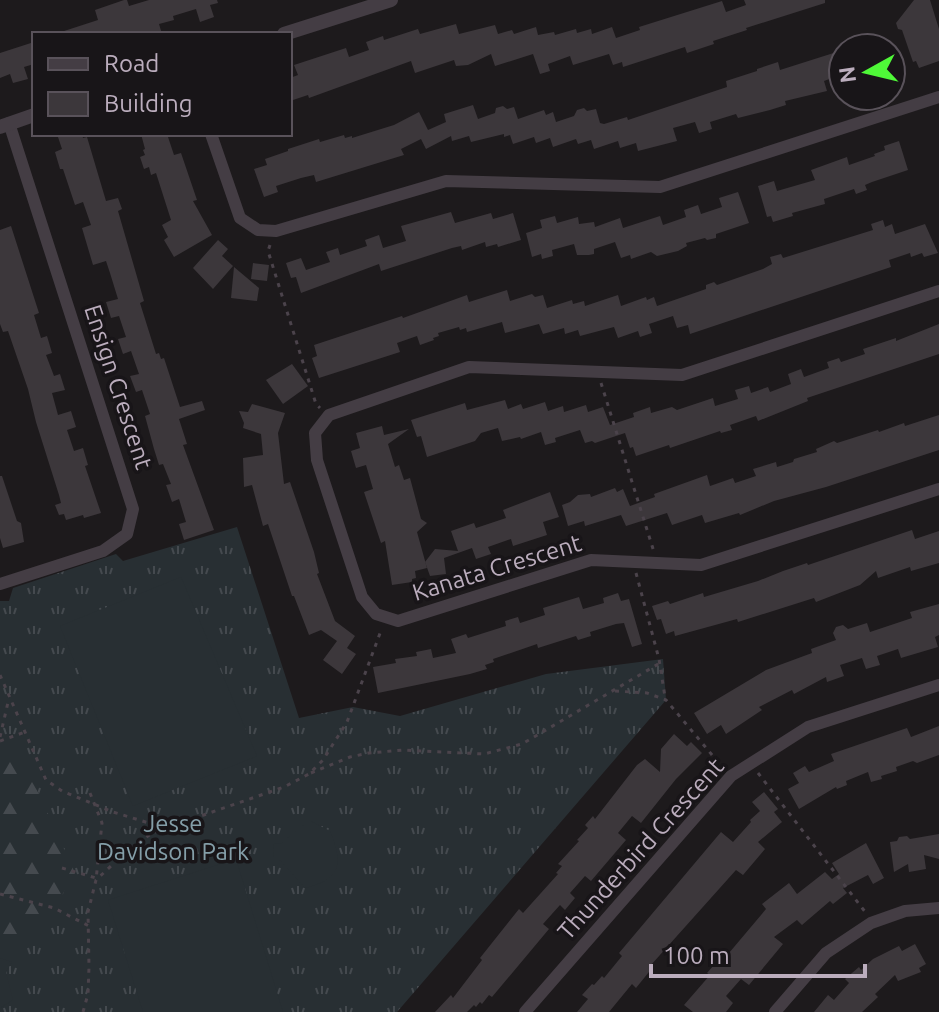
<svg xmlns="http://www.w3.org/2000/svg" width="939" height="1012" font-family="Ubuntu,sans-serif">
<defs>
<pattern id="grass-tufts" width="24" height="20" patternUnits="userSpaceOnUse" patternTransform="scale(2)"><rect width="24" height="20" fill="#282f33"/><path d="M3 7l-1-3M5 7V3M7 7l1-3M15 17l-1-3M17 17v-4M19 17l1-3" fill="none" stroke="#454a4f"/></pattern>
<pattern id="forest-firs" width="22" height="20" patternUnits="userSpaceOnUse" patternTransform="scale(2)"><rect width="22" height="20" fill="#282f33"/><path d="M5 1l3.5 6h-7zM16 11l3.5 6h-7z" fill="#454a4f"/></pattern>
</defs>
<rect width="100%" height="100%" fill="#1d1a1c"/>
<path fill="url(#grass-tufts)" d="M237 527 299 718 353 707 400 716 546 674 663 659 666 700 397 1012H0V601H9L13 588 116 554 123 561Z"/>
<path fill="url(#forest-firs)" d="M0 750 20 752 75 873 39 934 0 946Z"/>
<g fill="#282f33">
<path d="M181 577 257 756 133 806 60 626Z"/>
<path d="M309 820 330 831C343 863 342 879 305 888L281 861 273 857 274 844 282 843Z"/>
<path d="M236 859 283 1012H143L108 900Z"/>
<path d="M0 958 12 962 6 972 13 1000 0 1008Z"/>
</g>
<g fill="#3c373b">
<path d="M124 0H127L129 6 149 0H217L218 3 210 5 214 17 200 22 196 9 173 16 174 20 159 24 162 34H61V32L98 20 95 10Z"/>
<path d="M744 0H825V3L746 28 747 30 713 41 714 44 687 53 685 47 623 67 622 62 613 65 609 54 573 65 570 56 548 64 550 71 540 74 533 54 495 66 491 54 468 65 456 66 454 60 415 73 411 61 309 98 308 95 290 101V78L298 75 294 65 346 48 349 57 369 50 366 42 383 36 384 40 418 29 420 34 456 24 459 34 495 25 498 34 512 30 514 34 536 27 538 35 554 32 555 35 576 29 577 33 591 29 592 34 612 27 616 38 640 30 639 27 722 1 726 12 746 5Z"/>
<path d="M914 0H930L939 29V61L919 68 916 61 913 62 902 30 898 29 896 23Z"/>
<path d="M34 42V64L24 67 28 79 13 83 10 74 0 78V53Z"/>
<path d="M843 50V74L824 81 827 91 785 101 786 105 770 110 738 118 736 114 710 122 712 129 699 133 695 122 673 128 677 141 638 151 636 143 620 148 618 141 594 149 591 140 578 144 576 139 553 147 550 138 536 143 534 137 513 144 510 135 504 137V134L471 142 469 136 452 141 451 136 426 149 421 139 401 149 404 155 316 182 314 175 301 178 276 186 278 192 264 197 254 169 267 165 265 159 288 151V149L319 139 320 142 344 135 345 138 352 136V138L394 125 419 112 428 130 446 122 444 114 473 105 478 119 495 113 496 108 503 106 507 109 514 107 518 119 544 110 546 115 553 112 556 122 574 116 577 110 584 108 587 111 596 109 600 123 604 124 627 117 628 120 727 87 726 81 757 71V69L778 62 780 70Z"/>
<path d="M57 134H82L83 138 87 137 106 201 118 198 122 209 118 211 144 301 140 303 156 354 159 353 161 359 164 358 180 407 202 401 205 410 179 419 187 444 183 445 214 530 184 540 179 524 186 522 179 499 172 502 166 485 171 484 163 464 159 465 154 449 145 416 150 414 142 390 136 392 130 376 139 374 131 351 123 354 118 339 126 337 119 316 111 318 106 302 118 299 110 273 106 261 93 265 82 228 91 225 83 202 75 205 63 169H60L55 152 62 149Z"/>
<path d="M141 134H167L174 155 181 153 197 200 193 201 212 235 174 257 164 240 168 237 162 225 171 220 156 173 151 175 149 167 144 169 140 157 145 155 143 150 145 149Z"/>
<path d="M899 141 908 170 872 182 865 185 867 190 856 194 854 189 824 199 825 204 792 213 793 216 773 222 771 216 767 217 758 186 774 181 777 191 815 180 811 170 847 157 849 165 875 156 874 154 885 150 884 146Z"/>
<path d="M738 192 749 223 716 234V238L707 240 705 238 686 243 687 246 678 251 657 256 651 252 631 259 630 255 621 258 615 242 594 249V254L589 255H577L574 244 552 250 553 256 542 259 541 254 532 257 526 233 542 228 540 220 555 216 557 223 578 217 579 224 594 222 595 227 620 218 623 228 660 216 663 225 686 217 684 210 698 205 701 214 722 207 719 198Z"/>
<path d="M451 212 455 223 491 213 493 219 513 213 521 240 498 247 497 244 486 247 485 242 462 250 461 246 452 248 381 271 379 264 301 293 296 277 291 278 286 263 301 258 306 270 330 262 326 252 338 248 340 255 367 246 365 240 379 235 383 248 406 241 401 226Z"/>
<path d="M883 220 885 227 892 224 895 234 925 224 938 253 924 257 922 253 911 257 910 253 889 260 891 267 690 334 688 325 677 328 673 316 649 324 652 333 640 337 638 331 618 338 614 327 580 336 578 330 565 334 564 328 543 334 539 324 505 333 502 322 467 332 466 328 460 330 459 327 438 333 439 336 433 338 434 340 420 345 417 336 397 343 400 352 319 378 312 358 317 356 314 345 402 316 403 318 467 295 469 302 507 290 510 301 532 294 535 297 543 295 547 308 572 300 573 304 584 301 585 306 618 295 621 306 646 297 647 300 654 297 657 306 706 289V285L714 282 717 285 763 269 772 264 770 257 781 254 783 258 873 230 871 224Z"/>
<path d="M11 226 39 313 34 315 41 338 47 336 52 353 46 355 54 376 60 374 65 390 52 393 58 415 71 411 76 427 67 430 74 451 83 448 88 465 85 466 101 513 84 518 83 515 66 520 64 514 59 515 55 505 61 503 59 495 36 422 28 389 8 331 3 332 0 324V230Z"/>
<path d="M218 240 228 249 222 256 233 266 213 289 193 268Z"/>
<path d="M253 263 269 265 267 281 251 279Z"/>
<path d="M234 267 259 288 257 301 231 298Z"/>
<path d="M939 324V354L807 398 808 401 758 421 756 416 730 425 732 430 721 433 720 431 670 448 669 445 636 456 633 447 630 448 625 433 595 443 592 441 585 443 580 430 555 438 556 442 545 445 541 432 521 439 520 437 502 441 498 428 481 433 475 441 427 457 421 436 417 437 411 420 465 403 467 410 505 400 508 409 521 404 523 409 545 402 548 411 563 406 564 412 586 405 588 412 603 407 610 425 634 417 633 413 650 407 651 413 672 407 677 410 713 398 715 406 738 399 735 390 749 386 751 393 768 387 770 392 791 384 788 374 801 369 804 377 829 368 827 362 839 358 841 362 865 354 863 349 896 338V341Z"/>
<path d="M292 364 308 386 283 404 266 380Z"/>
<path d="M252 404 285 413 278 433 284 484 290 482 314 552 319 573 317 574 335 621 355 636 347 648 356 654 342 674 323 660 337 641 321 630 309 635 294 596H292L268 524 263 526 252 485 244 487 243 458 263 455 261 434 243 428 244 423 239 411 248 412Z"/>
<path d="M939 415V450L826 487 774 501 740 515 739 513 705 523 702 515 672 525 667 513 626 526 621 515 585 526 584 521 568 526 562 505 570 502 578 495 590 494 591 497 615 488 617 492 623 489 630 506 655 497 654 494 707 475 710 486 733 478 735 483 756 476 753 469 776 462 777 467 793 462 794 459 817 452 816 449 834 441 837 443 878 430 879 432 904 423 905 426Z"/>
<path d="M382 426 384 435 409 429 388 444 395 467 399 465 404 480 410 478 421 519 427 523 417 532 427 568 415 571 416 578 412 579V582L392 585 385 541 381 543 364 492 373 489 366 465 356 468 351 451 360 448 356 433Z"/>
<path d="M0 476H2L17 521 21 523 24 542 3 548 0 538Z"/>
<path d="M550 492 559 517 543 522 547 535 513 546 511 539 488 547 491 554 476 559 472 548 444 558 446 574 430 576 425 562 435 549 458 551 451 531 474 523 476 528 506 518 503 510Z"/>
<path d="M912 530 915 539 939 531V563L911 571 910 567 878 578 876 571 860 585 816 602 814 598 738 622 737 619 675 636 674 631 666 634 661 619 657 620 652 606 668 601 670 604 703 593 704 597 758 581 783 571 807 563 808 565Z"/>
<path d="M618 593 621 601 629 599 642 644 632 647 624 623 616 624 590 632 591 636 578 640 576 636 538 648 537 644 493 659 494 662 485 665 487 669 470 674 378 693 373 667 396 663 395 659 417 656 416 652 431 649 433 658 456 653 451 639 466 634 468 638 506 626 505 621 518 617 520 623 545 615 543 608 579 597 583 609 604 603 603 598Z"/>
<path d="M939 604V635L935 637 938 647 901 658 898 649 877 656 880 665 866 669 862 658 840 665 844 676 827 682 826 677 794 694 792 690 759 707 762 710 726 734 721 725 707 734 694 713 766 670 812 653 811 649 836 640 833 633 836 627 843 625 848 629 867 623 870 632 912 618 910 612Z"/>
<path d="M939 726V755L917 763 913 761 896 767 897 771 881 776 882 779 871 782 868 772 846 781 847 785 837 789 836 787 799 809 788 789 799 783 793 773 805 766 809 772 834 761 831 754 907 728 911 737Z"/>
<path d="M674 734 687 746 691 742 702 753 676 779 641 823 632 816 618 833 626 840 591 881 585 876 570 893 575 898 565 910 560 905 543 924 549 929 492 997 489 995 482 1004 480 1002 476 1007 474 1005 467 1012H435L451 995 453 998 482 960 480 958 519 909 523 913 558 874 556 873 562 866 558 864 579 841 577 840 588 828 585 825 593 816 595 819 637 765 645 759 660 772 661 749Z"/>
<path d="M764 792 778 809 774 812 782 822 758 842 765 849 743 875 736 870 651 965 653 967 636 988 632 984 609 1012H577L588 999 582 995 592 984 594 985 602 976 604 978 622 956 619 953 721 832 733 842 751 822 750 820 760 811 752 802Z"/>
<path d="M939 834V859L924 855 926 869 909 872 908 864 894 872 890 842 897 841 899 837 907 836 910 839Z"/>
<path d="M866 843 884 878 873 884 868 875 843 888 847 893 833 904 830 901 802 925 797 920 774 937 783 944 749 985 741 979 726 996 733 1003 726 1012H693L684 1005 710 975 707 973 726 951 729 953 766 909 762 904 789 883 797 894 825 872 832 879 839 874 832 863Z"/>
<path d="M915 944 926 964 919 968 921 972 898 981 895 975 875 994 878 997 862 1012H814L828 995 834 1000 849 983 845 979 859 967 861 970 873 959 899 946 902 951Z"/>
</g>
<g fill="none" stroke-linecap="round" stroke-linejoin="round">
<g stroke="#4b434b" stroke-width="3" stroke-dasharray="4 6" stroke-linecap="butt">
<path d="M270 245 268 251 316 404 320 408"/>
<path d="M601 383 654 552"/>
<path d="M636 573 659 659 665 697"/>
<path d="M0 675 46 780 62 791 113 812 165 828"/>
<path d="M615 691 647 693 666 700 723 768"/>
<path d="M0 737 9 698"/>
<path d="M0 741 25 732"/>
<path d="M311 773 350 757 369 753 403 750 484 754 522 744 660 663"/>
<path d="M758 773 866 913"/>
<path d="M90 793 102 823 96 880"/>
<path d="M62 868 96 878"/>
<path d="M0 894 54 908 89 926"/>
<path d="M83 1012 88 994 89 967 88 912 96 880 125 853 152 833 284 787 309 774 323 760 347 722 382 628"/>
</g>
<g stroke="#443d44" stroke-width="12">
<path d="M211 134 240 218 258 230 276 231 446 181 660 187 939 97"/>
<path d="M939 291 682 375 469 367 329 415 315 433 317 460 362 597 376 614 398 621 591 560 701 565 939 489"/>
<path d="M0 584 103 551 127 534 133 509 9 123"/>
<path d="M525 1012 731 776 808 727 939 685"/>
<path d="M775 1012 826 953 871 923 905 911 939 908"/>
</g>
<g stroke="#443d44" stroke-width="14">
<path d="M284 34 391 0"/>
<path d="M0 127 34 115"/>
</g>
</g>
<g text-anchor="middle" stroke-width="7" stroke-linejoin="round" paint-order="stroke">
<g font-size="24" fill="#bbadbd" stroke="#181518">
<text transform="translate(118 387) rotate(72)" y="8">Ensign Crescent</text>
<text transform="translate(497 568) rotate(-17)" y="8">Kanata Crescent</text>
<text transform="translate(641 849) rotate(-48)" y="8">Thunderbird Crescent</text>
</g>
<g font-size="24" fill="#849ea8" stroke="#181518">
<text x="173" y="832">Jesse<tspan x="173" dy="28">Davidson Park</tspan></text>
</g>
</g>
<rect x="32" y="32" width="260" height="104" fill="#181518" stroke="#59525a" stroke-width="2"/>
<rect x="48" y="58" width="40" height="12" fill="#443d44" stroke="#59525a" stroke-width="2"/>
<text x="104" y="72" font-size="24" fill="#bbadbd">Road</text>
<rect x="48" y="92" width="40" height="24" fill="#3c373b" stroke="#59525a" stroke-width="2"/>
<text x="104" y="112" font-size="24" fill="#bbadbd">Building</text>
<g transform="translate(867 72) rotate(262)"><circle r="38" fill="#181518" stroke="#59525a" stroke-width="2"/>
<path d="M0-6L14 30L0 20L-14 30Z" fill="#4ff838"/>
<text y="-12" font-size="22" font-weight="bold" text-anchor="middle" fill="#bbadbd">N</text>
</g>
<path d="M651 964v12h214v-12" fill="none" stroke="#bbadbd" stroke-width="4"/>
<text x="663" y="964" font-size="24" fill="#bbadbd" stroke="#181518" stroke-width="6" paint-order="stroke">100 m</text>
</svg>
